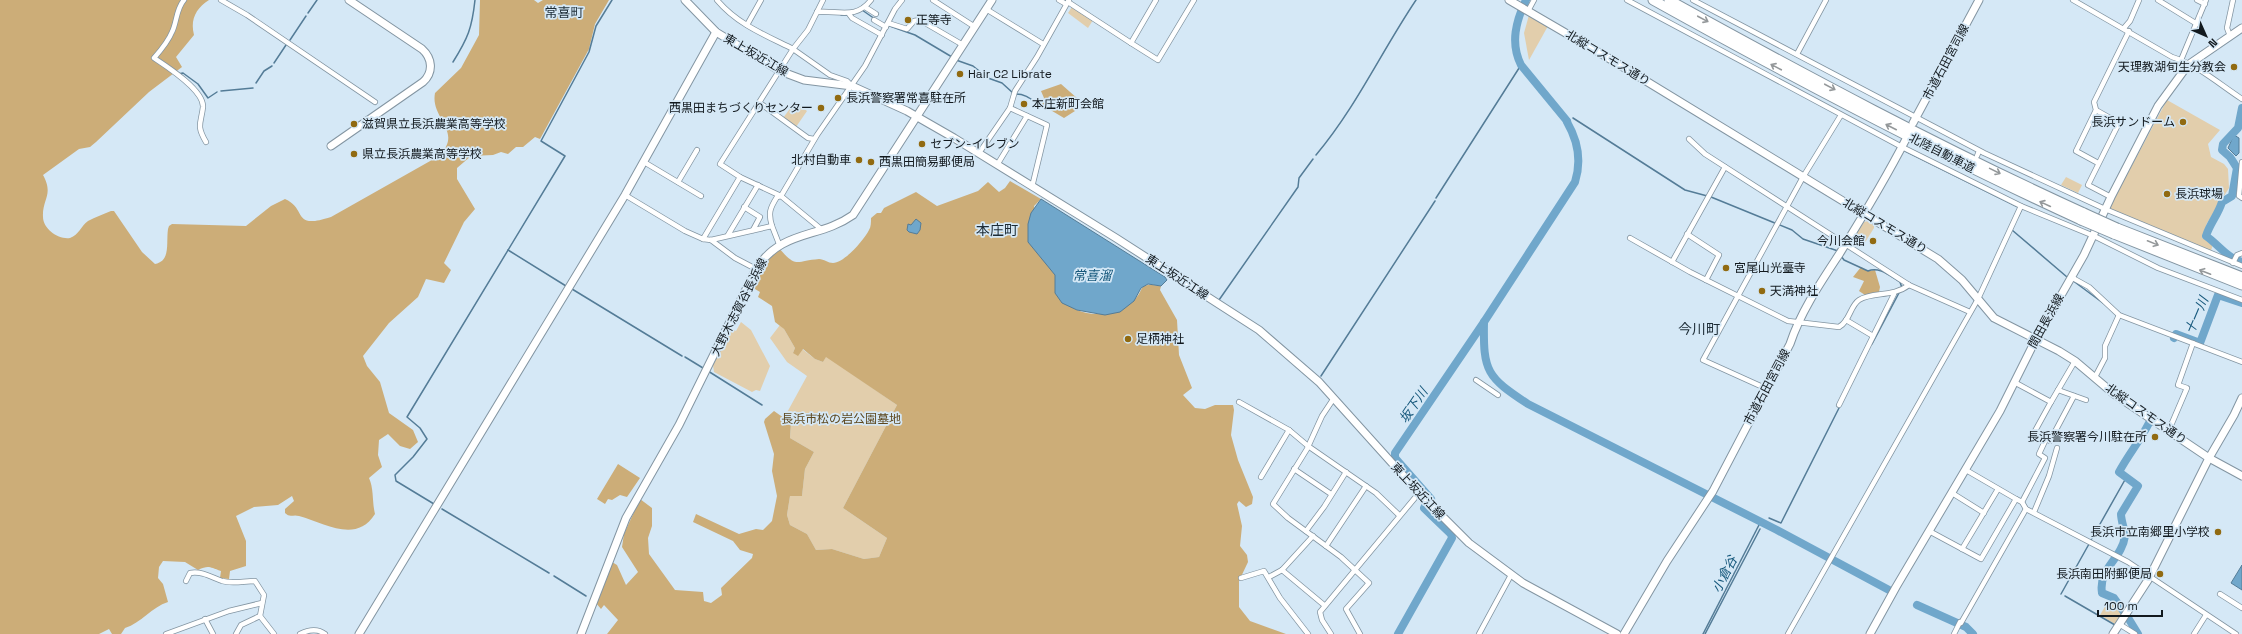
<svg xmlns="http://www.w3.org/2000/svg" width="2242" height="634" font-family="'Space Grotesk','Noto Sans JP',sans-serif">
<rect width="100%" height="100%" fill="#d5e8f6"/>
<g fill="#e2ceac">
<path d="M1072 7 1093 20 1088 28 1068 13Z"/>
<path d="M1529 15 1548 26 1529 60 1524 33Z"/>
<path d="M2167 100 2220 130 2208 144 2211 157 2224 164 2228 169 2229 188 2207 223 2202 238 2213 244 2210 254 2107 212Z"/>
<path d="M795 102 807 111 796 127 783 118Z"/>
<path d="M2066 177 2082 185 2078 193 2061 185Z"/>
<path d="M1868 221 1874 225V228L1864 244 1856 245 1852 241 1864 222Z"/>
<path d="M741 322 751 330 770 366 760 391 756 390 752 392 714 372 713 365 732 329 736 331Z"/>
<path d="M780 325 784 329 795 348 793 353 802 349 815 359 823 362 826 356 897 405 843 508 887 538 879 557 864 559 832 549 816 550 807 534 790 525 787 515 790 496H802L805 469 814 452 790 438 791 424 784 418 807 376 787 362 770 338Z"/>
<path d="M2115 603 2122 613 2115 624 2100 615 2106 605Z"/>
</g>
<g fill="#ccad78">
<path d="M0 0H209C196 8 190 20 194 35L176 57 182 67 149 92 96 142 90 147 79 149 43 175C54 195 42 199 43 217 43 229 59 240 70 238 79 235 81 226 88 221 95 217 104 214 111 211H114L142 252 155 264C171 261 166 243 168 229L169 226 172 224 246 226 271 206 285 199C308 209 291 230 331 217L439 156C464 131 430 119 435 93L461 68 479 35 480 0H534L538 3 543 0H609L595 24 589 49 540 139 535 137 523 147H516L508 154 501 152 493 155 471 156 457 168V179L475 209 464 222 444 263 451 270 444 283 426 279 418 297 389 323 363 356 367 366 380 382 389 413 413 430 418 442 410 449 400 446 388 434 379 440 378 455 382 467 369 478C374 489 372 502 375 514 356 544 325 523 299 516 293 514 290 518 285 513V509L294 501 292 496 278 505 254 507 236 516 246 541V566L230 571 229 579 220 578 221 571C209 567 209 565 198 570L185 562 163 561 159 567 158 578 163 584 168 602C152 607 141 623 125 628L121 634H112L109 629 99 634H0Z"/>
<path d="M1061 84 1078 99 1075 111 1064 118 1042 105 1044 98 1041 91Z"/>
<path d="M1010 181 1041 199 1034 206 1049 266 1055 275V293C1062 298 1070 307 1077 310 1096 318 1117 313 1132 301 1147 291 1134 282 1161 286L1160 290 1177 320 1179 355 1192 388 1183 395 1195 408 1205 409 1215 405H1233L1234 410 1231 435 1238 460 1253 497 1252 504 1246 507 1239 501 1237 504 1242 526 1240 546 1247 555 1248 562 1239 581V607L1250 621 1286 634H607L618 620 604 605 601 609 596 603 612 562 617 565 626 585 638 572 622 547 624 534 640 499 652 508V526L648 538 649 554 675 590 703 592 704 601 711 603 722 595 721 588 752 558 753 554 740 550 733 541 693 522 696 514 739 534 756 529 763 530 772 521 777 496 772 471 774 454 764 422 765 419 774 411 791 423 790 438 814 452 805 469 802 496H790L787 515 790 525 807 534 816 550 832 549 864 559 879 557 887 538 843 508 897 405 826 357 823 362 815 359 803 349 798 356 793 353 795 348 784 329 775 322 772 306 758 297 760 292 755 289 749 291 748 288 765 261 778 247C797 269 795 261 819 259 824 259 828 263 833 263 844 263 864 240 869 230 871 227 871 222 871 218L877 213H881L884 208 916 192 937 206 978 191 988 182 999 192 1005 188Z"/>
<path d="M1861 267 1868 271 1875 270 1880 287 1879 292 1865 295 1859 291 1864 281 1853 277Z"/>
<path d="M618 464 640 478 627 497 620 495 612 500 608 499 605 504 597 499Z"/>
</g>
<g fill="#70a7cb" stroke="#547c97">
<path d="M2234 135 2239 138V153L2236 156 2228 148Z"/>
<path d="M1041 199 1165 277 1167 280 1161 286 1148 284 1141 288 1134 301 1120 312 1105 315 1077 310 1062 303 1055 293V275L1028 242V224L1031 213Z"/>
<path d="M916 219 921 223 920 230 917 234 909 232 907 230 908 224 911 225Z"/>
<path d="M2242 565V590L2231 583Z"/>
</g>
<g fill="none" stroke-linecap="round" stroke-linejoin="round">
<g stroke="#547c97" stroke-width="1.5">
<path d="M862 10 875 19"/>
<path d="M308 13 317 0"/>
<path d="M841 15H849"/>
<path d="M887 25 915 35 952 57"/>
<path d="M290 40 306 16"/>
<path d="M956 60 973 66 988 78 1002 83 1013 93"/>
<path d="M453 62C468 38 472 28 475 0"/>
<path d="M274 63 286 45"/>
<path d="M178 74 183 73 198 84 208 98 217 92"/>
<path d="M256 83 264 71 272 66"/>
<path d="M221 91 253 88"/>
<path d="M1016 94C1029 94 1035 104 1047 109"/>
<path d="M1573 118 1685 190 1711 197 1792 230 1803 239 1838 251"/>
<path d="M1567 121H1568"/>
<path d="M1905 151 2022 209 2018 217"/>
<path d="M1316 155C1357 106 1381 52 1416 0"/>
<path d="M1436 198 1521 65"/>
<path d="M2012 230 2067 277"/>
<path d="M508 250 566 286"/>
<path d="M1841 256 1844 260 1868 271C1879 266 1890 276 1900 282L1902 288"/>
<path d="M2072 280 2103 303"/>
<path d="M572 289 682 356"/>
<path d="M1219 300 1298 187 1299 178 1313 159"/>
<path d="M1872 344 1900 291"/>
<path d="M685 357 703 368"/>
<path d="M708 371 762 405"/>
<path d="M1321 376 1435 201"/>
<path d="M434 504 396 481 395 475 413 457 427 439 420 428 407 417 565 156 541 141 589 52 596 26 612 0"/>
<path d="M442 509 549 573"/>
<path d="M1769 518 1781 523 1839 408"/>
<path d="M2091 540 2126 478"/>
<path d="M554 576 586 596"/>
<path d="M2061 594 2089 544"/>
<path d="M2065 596 2115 625"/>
<path d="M1703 634 1760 523"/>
<path d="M1705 634 1760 529"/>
</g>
<g stroke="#70a7cb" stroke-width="8">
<path d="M1526 0C1516 21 1510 43 1521 65L1567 121"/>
<path d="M2242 108 2238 128 2223 144 2222 150 2230 157 2237 168 2232 196 2222 202C2218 215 2210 223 2206 236 2219 245 2227 258 2242 262"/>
<path d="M1484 322C1483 372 1487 377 1528 404L1777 530 1889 590"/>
<path d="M2174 338 2176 334 2200 343 2218 295 2242 303"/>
<path d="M1431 499 1395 458V453L1484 322 1575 182C1582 160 1578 141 1567 122"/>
<path d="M1917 605 1966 627 1973 634"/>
<path d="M2124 612 2114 598 2102 593C2098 568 2122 559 2125 536 2125 530 2121 521 2121 514L2138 486 2119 472C2128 455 2140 441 2149 423"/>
<path d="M2127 616 2138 634"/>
<path d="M1398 634 1452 538 1451 534 1424 508 1425 506"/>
</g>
<defs>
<g id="street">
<path d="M184 0C176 9 177 22 172 32 168 42 161 50 154 58 166 66 204 90 203 107 201 124 196 125 206 142"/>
<path d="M221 0 247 15 375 102"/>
<path d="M717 0C737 24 765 35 793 49L808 30 823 0"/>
<path d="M933 0 975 27"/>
<path d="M1059 0 1066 4"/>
<path d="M1156 0 1131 43 1158 60 1194 0"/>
<path d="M1627 0 1902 147 2021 206 2094 236 2158 268 2242 300"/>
<path d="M1693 0 1984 153 2105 209 2242 266"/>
<path d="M2073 0 2172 57C2198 65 2219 84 2242 99"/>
<path d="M2158 0 2197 24"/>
<path d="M2197 0 2205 4"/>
<path d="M1068 2 1131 43"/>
<path d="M865 7 876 14"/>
<path d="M986 9 1043 44"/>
<path d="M1528 11 1534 0"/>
<path d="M817 12C838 10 856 20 871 0"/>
<path d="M849 14 852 18 882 35"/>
<path d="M874 20 886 27"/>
<path d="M888 23 907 29 914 21 920 20 963 45"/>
<path d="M747 25 761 0"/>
<path d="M2124 28 2130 21 2139 0"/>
<path d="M2230 36 2227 28 2233 0"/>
<path d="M1797 54 1826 0"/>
<path d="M2181 60 2206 0"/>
<path d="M760 103 808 138 814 139"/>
<path d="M1010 108 1047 125 1032 187"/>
<path d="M2096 110 2119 123 2088 185 2111 197"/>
<path d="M1689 139 1705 154 1909 285 1970 312"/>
<path d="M979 153 1010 108 1015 91 1037 57 1069 0"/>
<path d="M1977 156 1979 151"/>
<path d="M644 162 701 196"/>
<path d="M2242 162 2239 196 2242 198"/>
<path d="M2098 163 2076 151 2096 110 2094 102 2129 31"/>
<path d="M997 165 1027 116"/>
<path d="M678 182 697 150"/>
<path d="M625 195 685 231 703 239 711 240 772 226 779 244"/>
<path d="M744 207 760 217 753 230"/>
<path d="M772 226C768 213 770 208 777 197L781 196 817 135 865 66 895 9 902 0"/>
<path d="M821 229 781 196 740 177 720 164 793 49 830 75 847 81 851 85"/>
<path d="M1687 234 1719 255 1706 280"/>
<path d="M728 235 758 185"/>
<path d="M1630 238 1690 272 1788 321 1839 327C1850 321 1850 306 1859 300 1873 291 1892 298 1909 285"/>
<path d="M703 239 740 177"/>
<path d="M711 240 735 258 756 269"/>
<path d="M1672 262 1725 167"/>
<path d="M2233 263 2237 255 2242 253"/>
<path d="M2071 277 2089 287 2119 315 2242 362"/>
<path d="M1846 320 1873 336"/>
<path d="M2095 377 2105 358V346L2119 315"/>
<path d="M1476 380 1498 395"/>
<path d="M2014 382 2051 402 2035 431 2046 439 2039 454 2045 458 2022 502"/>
<path d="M1765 388 1703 360 1803 177 1841 115"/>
<path d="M2058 390 2086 400"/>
<path d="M1334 398 1322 416 1307 449 1273 504 1288 518 1341 557 1369 583 1346 609 1360 634"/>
<path d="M1239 402 1289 430 1308 446 1376 493 1399 515"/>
<path d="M2051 402 2075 361"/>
<path d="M1839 405 1894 294"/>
<path d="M2169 430 2187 388 2178 385 2193 343"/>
<path d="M2046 439 2050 441 2074 396"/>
<path d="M1294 469 1331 494"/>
<path d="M1966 470 2016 499"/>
<path d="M1261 477 1289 430"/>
<path d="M1952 493 1984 513"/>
<path d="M2034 512 2049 476 2057 448"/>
<path d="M1306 531 1324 507 1346 472"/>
<path d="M1929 531 1981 559 2016 499 2022 502 2026 509 2128 562 2236 634"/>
<path d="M1326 546 1366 486"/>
<path d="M1962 549 1998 489"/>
<path d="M1282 570 1324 605"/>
<path d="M1269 577 1282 570 1313 536"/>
<path d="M1241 578 1264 571 1280 598 1308 634"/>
<path d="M186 581 190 573C202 571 211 577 222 581 232 584 244 581 255 581L264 595 260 616 274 634"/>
<path d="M2220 594 2242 608"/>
<path d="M205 619 213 634"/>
<path d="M1961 623 2026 509"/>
<path d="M2119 624 2135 634"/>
<path d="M166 634 229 611 262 603"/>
<path d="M236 634 241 625 260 616"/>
<path d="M300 634C308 630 317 628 325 634"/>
<path d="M1331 634 1322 620 1320 612 1419 493"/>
<path d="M1479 634 1511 575"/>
<path d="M1788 634 1978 299 2021 206"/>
<path d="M1954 634 1960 622"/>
<path d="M2194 634 2206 615"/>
</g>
<g id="secondary">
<path d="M685 0 716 32 780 71 804 80 852 86 907 111 954 138 1116 238 1259 330 1319 382 1419 493 1469 543 1523 583 1617 634"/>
<path d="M1509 0 1605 56 1938 259 1962 280 1994 318 2059 351 2075 361 2114 394 2209 458 2242 476"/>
<path d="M1913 123 1979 0"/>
<path d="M331 146 423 82C434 72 432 58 422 49L349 0"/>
<path d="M359 634 625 195 716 32"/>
<path d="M581 634 626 518 679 425 756 269C782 229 819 239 853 215L992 0"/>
<path d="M1624 634 1667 561 1713 491 1790 344C1801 311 1821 282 1840 253 1863 216 1886 178 1906 139"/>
<path d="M1870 634 1896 587 2000 411 2035 341 2084 255 2111 197 2158 106 2188 65 2242 28"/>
<path d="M2113 634 2148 580 2209 458 2234 415 2242 398"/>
</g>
<g id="highway">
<path d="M1653 0C1793 78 1935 153 2081 220"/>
<path d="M1669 0C1805 75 1943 149 2084 213"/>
<path d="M2117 228 2242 277"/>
<path d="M2114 234 2242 285"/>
</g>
</defs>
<use href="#street" stroke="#8395a2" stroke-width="6"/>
<use href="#secondary" stroke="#8395a2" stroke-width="9"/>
<use href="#highway" stroke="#8395a2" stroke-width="11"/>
<use href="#street" stroke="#fff" stroke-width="4.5"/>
<use href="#secondary" stroke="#fff" stroke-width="7"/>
<use href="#highway" stroke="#fff" stroke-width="9"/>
<defs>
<g id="highway-bridge">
<path d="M2084 213 2117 228"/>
<path d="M2081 220 2114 234"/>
</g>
</defs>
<use href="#highway-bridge" stroke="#8395a2" stroke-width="11" stroke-linecap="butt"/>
<use href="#highway-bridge" stroke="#fff" stroke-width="9"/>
</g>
<defs><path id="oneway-shaft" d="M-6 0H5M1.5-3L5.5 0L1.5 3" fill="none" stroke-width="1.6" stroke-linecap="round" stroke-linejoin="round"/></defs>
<g stroke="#94989a">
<use href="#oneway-shaft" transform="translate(1703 19) rotate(28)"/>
<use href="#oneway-shaft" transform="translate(1776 67) rotate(-152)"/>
<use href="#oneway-shaft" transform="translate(1830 87) rotate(28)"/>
<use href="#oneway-shaft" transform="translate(1891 127) rotate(-153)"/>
<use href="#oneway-shaft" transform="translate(1995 171) rotate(26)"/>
<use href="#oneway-shaft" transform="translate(2045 204) rotate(-155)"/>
<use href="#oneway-shaft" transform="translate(2153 243) rotate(22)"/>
<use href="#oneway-shaft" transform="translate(2205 272) rotate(-159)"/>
</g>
<g fill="#916a11" stroke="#d5e8f6" stroke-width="1.5">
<circle cx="908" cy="20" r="4"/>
<circle cx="2234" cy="67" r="4"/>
<circle cx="960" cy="74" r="4"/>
<circle cx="838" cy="98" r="4"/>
<circle cx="1024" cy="104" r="4"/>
<circle cx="821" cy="108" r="4"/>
<circle cx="2183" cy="122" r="4"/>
<circle cx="354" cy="124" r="4"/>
<circle cx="922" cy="144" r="4"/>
<circle cx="354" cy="154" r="4"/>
<circle cx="859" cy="160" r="4"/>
<circle cx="871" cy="162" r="4"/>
<circle cx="2167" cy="194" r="4"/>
<circle cx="1873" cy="241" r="4"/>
<circle cx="1726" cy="268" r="4"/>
<circle cx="1762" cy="291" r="4"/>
<circle cx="1128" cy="339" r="4"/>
<circle cx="2155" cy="437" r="4"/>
<circle cx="2218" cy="532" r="4"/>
<circle cx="2160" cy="574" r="4"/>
</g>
<g text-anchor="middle" stroke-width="3.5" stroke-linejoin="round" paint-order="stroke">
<g font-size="12" fill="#12191e" stroke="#d5e8f6" text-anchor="start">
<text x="916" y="24">正等寺</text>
<text x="2226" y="71" text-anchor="end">天理教湖旬生分教会</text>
<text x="968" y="78">Hair C2 Librate</text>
<text x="846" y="102">長浜警察署常喜駐在所</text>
<text x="1032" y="108">本庄新町会館</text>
<text x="813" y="112" text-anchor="end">西黒田まちづくりセンター</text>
<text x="2175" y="126" text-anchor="end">長浜サンドーム</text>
<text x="362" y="128">滋賀県立長浜農業高等学校</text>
<text x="930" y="148">セブン-イレブン</text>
<text x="362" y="158">県立長浜農業高等学校</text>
<text x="851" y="164" text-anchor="end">北村自動車</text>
<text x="879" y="166">西黒田簡易郵便局</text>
<text x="2175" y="198">長浜球場</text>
<text x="1865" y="245" text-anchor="end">今川会館</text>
<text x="1734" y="272">宮尾山光臺寺</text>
<text x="1770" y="295">天満神社</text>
<text x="1136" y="343">足柄神社</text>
<text x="2147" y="441" text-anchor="end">長浜警察署今川駐在所</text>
<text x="2210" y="536" text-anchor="end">長浜市立南郷里小学校</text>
<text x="2152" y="578" text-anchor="end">長浜南田附郵便局</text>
</g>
<g font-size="12" fill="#12191e" stroke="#d5e8f6">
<text transform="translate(756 55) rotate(30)" y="4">東上坂近江線</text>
<text transform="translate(1608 58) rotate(31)" y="4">北縦コスモス通り</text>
<text transform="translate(1946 62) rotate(-62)" y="4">市道石田宮司線</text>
<text transform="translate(1942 153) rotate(27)" y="4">北陸自動車道</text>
<text transform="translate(1885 226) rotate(31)" y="4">北縦コスモス通り</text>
<text transform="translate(1177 277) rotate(33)" y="4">東上坂近江線</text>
<text transform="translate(739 307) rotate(-63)" y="4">大野木志賀谷長浜線</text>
<text transform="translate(2046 321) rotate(-61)" y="4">間田長浜線</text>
<text transform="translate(1767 387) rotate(-62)" y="4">市道石田宮司線</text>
<text transform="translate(2146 414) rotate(35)" y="4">北縦コスモス通り</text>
<text transform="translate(1418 491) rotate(47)" y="4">東上坂近江線</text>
</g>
<g font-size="12" fill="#5d471d" stroke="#d5e8f6">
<text x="841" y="423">長浜市松の岩公園墓地</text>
</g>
<g font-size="13" fill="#1d2c36" stroke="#d5e8f6">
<text x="564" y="17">常喜町</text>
</g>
<g font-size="13" font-style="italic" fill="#15577b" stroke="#d5e8f6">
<text x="1092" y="280">常喜溜</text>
<text transform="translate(2196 315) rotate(-67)" y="5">十一川</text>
<text transform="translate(1413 405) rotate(-56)" y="5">坂下川</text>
<text transform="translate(1724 574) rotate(-63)" y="5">小倉谷</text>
</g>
<g font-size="14" fill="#1d2c36" stroke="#d5e8f6">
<text x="997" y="235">本庄町</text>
<text x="1699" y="334">今川町</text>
</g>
</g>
<g transform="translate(2206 36) rotate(135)" stroke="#d5e8f6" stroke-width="3" paint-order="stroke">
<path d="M0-3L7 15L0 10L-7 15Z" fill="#12191e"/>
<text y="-6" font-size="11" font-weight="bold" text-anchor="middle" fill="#12191e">N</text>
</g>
<path d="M2098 610v6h64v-6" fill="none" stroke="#12191e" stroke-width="2"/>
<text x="2104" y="610" font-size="12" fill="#12191e" stroke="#d5e8f6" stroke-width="3" paint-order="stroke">100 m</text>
</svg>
